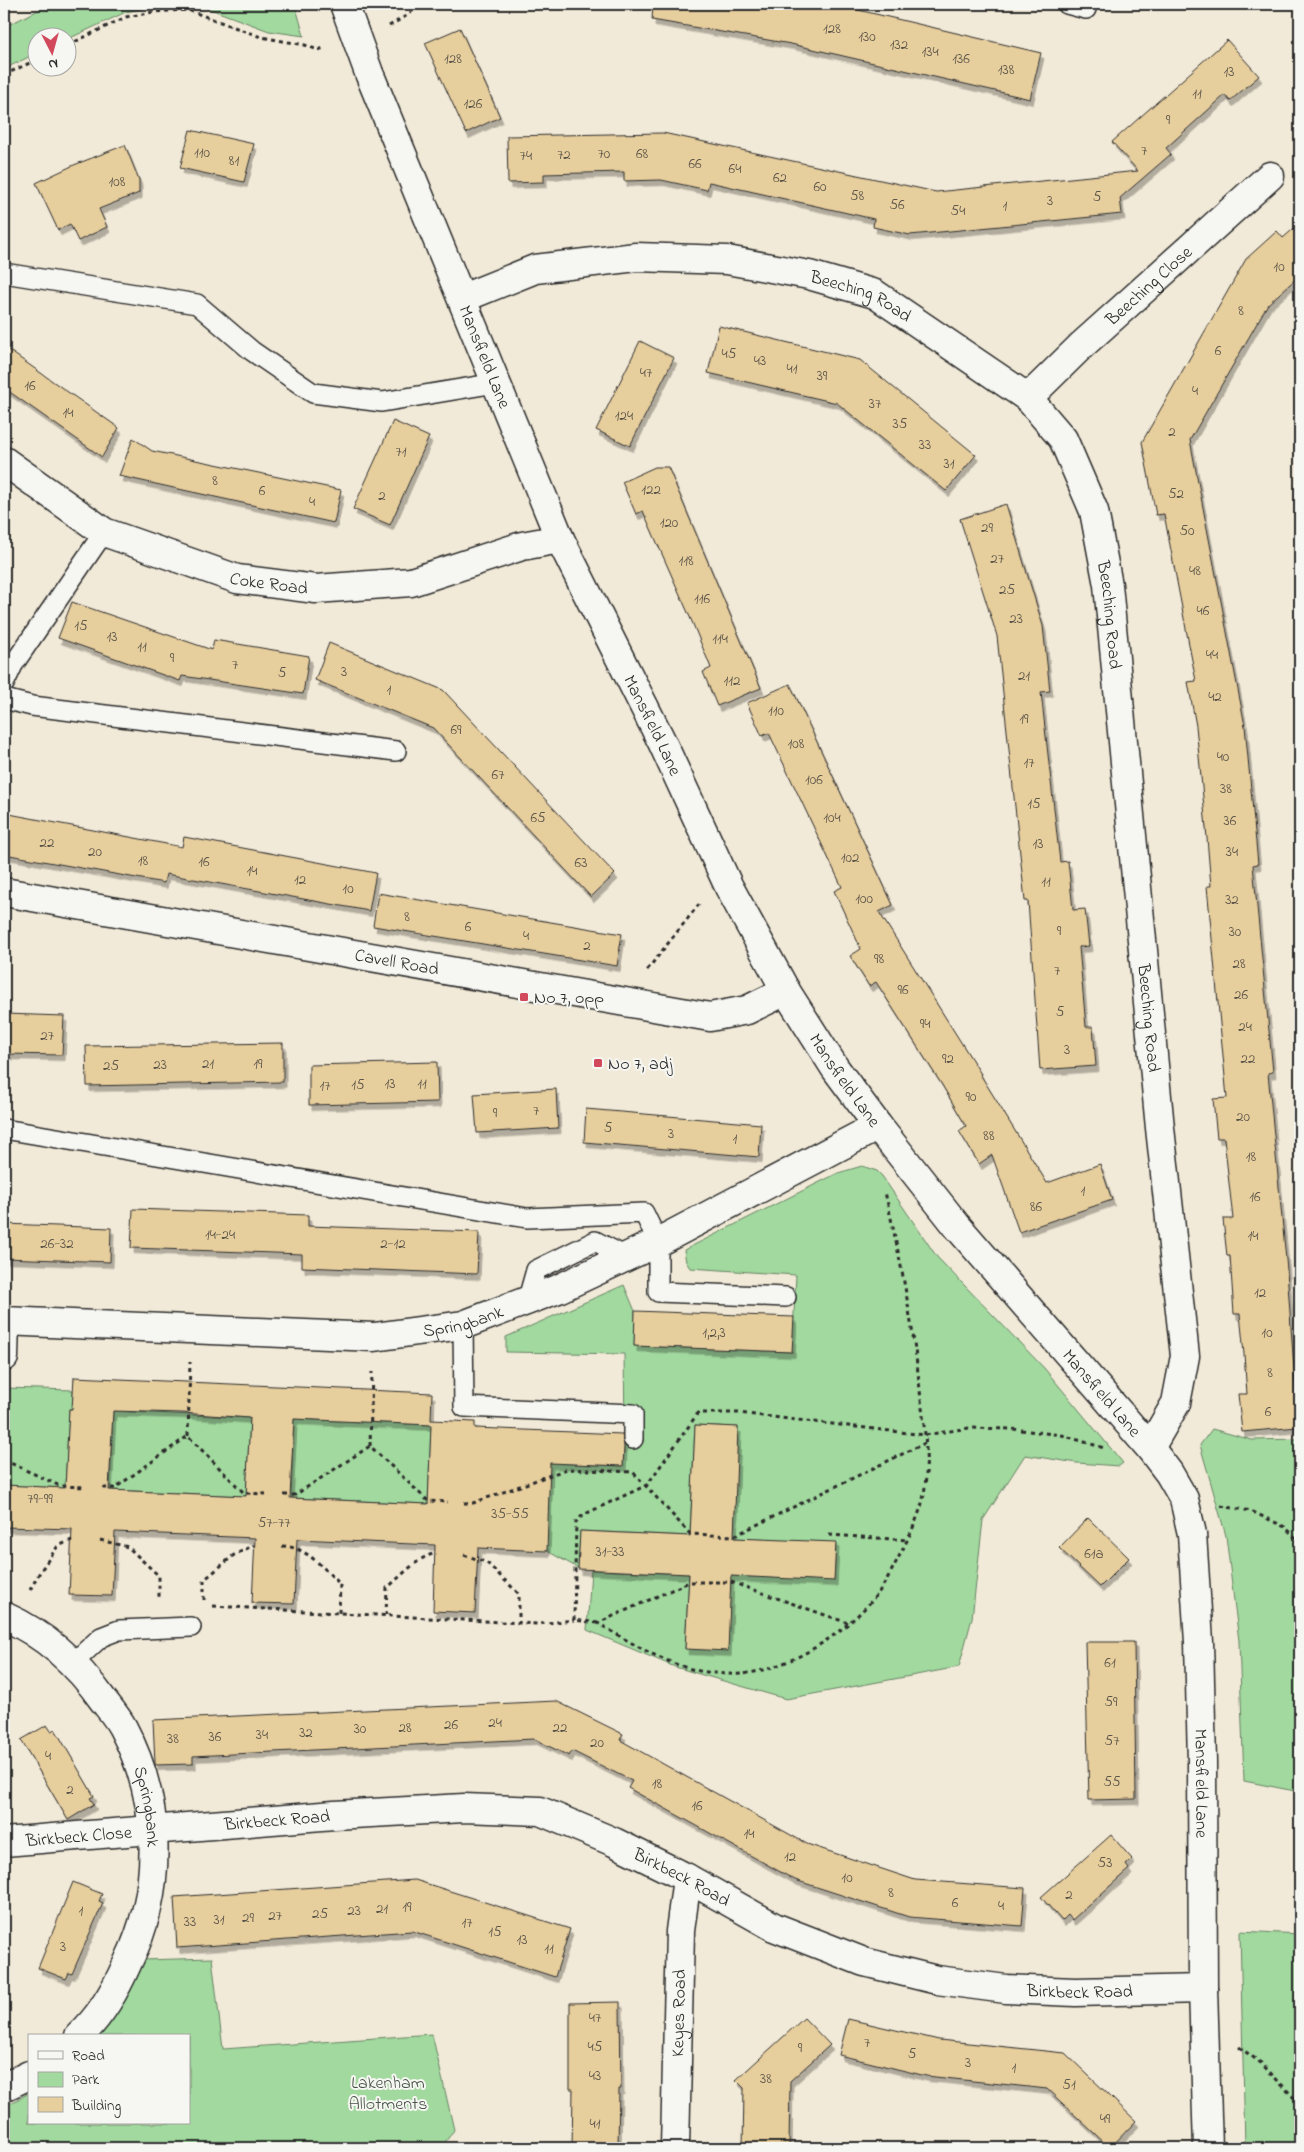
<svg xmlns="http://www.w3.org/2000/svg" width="1304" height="2152" font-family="'Indie Flower',sans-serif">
<defs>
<filter id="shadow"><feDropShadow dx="3" dy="5.5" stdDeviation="0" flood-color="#0004"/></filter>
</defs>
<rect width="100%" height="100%" fill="#f2ead8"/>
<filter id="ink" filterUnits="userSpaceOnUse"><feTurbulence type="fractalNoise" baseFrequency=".02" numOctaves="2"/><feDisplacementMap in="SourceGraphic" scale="10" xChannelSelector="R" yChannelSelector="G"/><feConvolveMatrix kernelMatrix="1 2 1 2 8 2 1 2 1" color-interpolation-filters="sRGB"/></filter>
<g filter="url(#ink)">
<g fill="#a1d99e" stroke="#668264">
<path d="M51 4H295L304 36 269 31 197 4H180L160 5 126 12 68 39V38H38L37 53 4 69V27Z"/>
<path d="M862 1166 877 1171 882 1176 937 1257 1044 1368 1123 1463 1119 1466 1077 1463 1025 1455 983 1520 972 1618 959 1667 786 1699 675 1667 587 1630 591 1570 689 1574 685 1648 731 1576 834 1580 836 1543 733 1538 738 1427 695 1425 690 1536 580 1531 578 1568 547 1551 474 1460 623 1466 625 1434 624 1354 506 1352V1337L624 1285 635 1311 634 1346 792 1352 796 1275 690 1268 686 1262 684 1250 838 1173Z"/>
<path d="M4 1388 73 1390V1408L69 1409 65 1488 4 1485Z"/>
<path d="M113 1411 250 1418 246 1496 110 1490Z"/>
<path d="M294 1419 431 1425 428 1504 292 1498 291 1493Z"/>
<path d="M1212 1429 1252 1440 1300 1439V1792L1244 1781 1239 1641 1226 1536 1200 1445Z"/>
<path d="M1240 1931 1300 1934V2148H1245Z"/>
<path d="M212 1958 223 2049 432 2034 454 2130 441 2148H4V2107L29 2093V2123H189V2036H97L122 2004 142 1960Z"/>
</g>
<g fill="#e7ce9d" stroke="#2b2b2b" fill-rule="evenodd" filter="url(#shadow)">
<path d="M653 4H833L1041 53 1030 99 791 44 652 20Z"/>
<path d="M460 28 500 117 466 133 425 43Z"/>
<path d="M1227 40 1259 76 1230 101 1225 95 1166 148 1171 154 1120 198 1122 214 910 235 873 227 874 219 709 182 707 190 661 180 624 181V172L544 174V182L508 183 507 136 663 133 936 192 1138 171 1112 142Z"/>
<path d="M190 130 254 144 244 182 180 168Z"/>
<path d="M125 145 139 180V193L99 209 107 227 78 241 70 224 58 230 36 183 74 165Z"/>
<path d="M1300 223V275L1268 304 1190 440 1245 726 1258 864 1253 865 1273 1072 1268 1073 1287 1270 1298 1427 1242 1432 1238 1394H1247L1244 1354 1240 1314H1234L1230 1256H1227L1223 1219H1233L1224 1138H1217L1213 1099 1227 1098 1207 886H1211L1207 838 1196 726 1188 682 1196 681 1164 514 1156 515 1142 442 1246 259 1277 231 1283 238Z"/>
<path d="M719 326 860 360 976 455 946 491 837 403 708 373Z"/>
<path d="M640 341 674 358 630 446 596 430Z"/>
<path d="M4 347 119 428 102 457 4 388Z"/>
<path d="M393 421 429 437 390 525 353 509Z"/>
<path d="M133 438 152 451 341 490 334 523 119 476Z"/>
<path d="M655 467H668L761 688 717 706 703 672 711 668 693 624 643 511 636 514 622 482Z"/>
<path d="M1006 504 1043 626 1050 691 1041 692 1060 862 1068 861 1073 910 1085 909 1089 946 1079 947 1086 1027H1093L1096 1066 1040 1070 1028 901H1025L997 636 960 519Z"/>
<path d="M72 602 212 650 214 640 309 656 303 694 182 676 180 681 58 638Z"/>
<path d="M329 643 443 690 615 874 591 897 433 728 315 680Z"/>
<path d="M790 684 893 905 879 912 981 1074H980L1047 1183 1100 1164 1112 1200 1019 1232 992 1155 979 1164 959 1131 966 1126 942 1085 876 982 869 986 850 956 861 949 834 891 842 887 769 733 762 736 747 703Z"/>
<path d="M4 813 182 847 184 837 376 873 369 911 166 874 164 883 4 854Z"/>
<path d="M378 893 622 934 617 966 373 926Z"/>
<path d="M4 1014 64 1016 62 1055 4 1054Z"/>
<path d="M283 1043V1082L87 1086 86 1046Z"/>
<path d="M437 1062 438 1102 309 1105V1065Z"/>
<path d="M556 1089 558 1128 477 1133 474 1094Z"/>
<path d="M586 1109 761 1124 759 1157 584 1142Z"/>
<path d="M133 1209 308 1215V1226L479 1232 477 1274 302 1267V1254L131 1248Z"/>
<path d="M4 1224 111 1228 110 1262 4 1258Z"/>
<path d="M635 1311 794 1317 792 1352 634 1346Z"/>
<path d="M74 1377 432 1393 431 1420 475 1422V1428L622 1434 624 1446 623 1466 550 1463 547 1551 478 1548 475 1613 433 1611 435 1545 297 1539 294 1604 252 1603 255 1538 115 1532 112 1596 69 1595 72 1529 4 1527V1485L65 1488 69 1409H72ZM113 1411 182 1413 250 1418 246 1496 109 1490ZM294 1419 431 1425 428 1504 290 1498Z"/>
<path d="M695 1425 738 1427 734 1538 836 1542 834 1581 731 1576 728 1651 685 1649 689 1574 578 1569 580 1531 690 1536Z"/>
<path d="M1088 1518 1129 1558 1100 1587 1059 1548Z"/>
<path d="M1085 1642H1134L1136 1799 1089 1800Z"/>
<path d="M556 1701 623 1734 620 1740 807 1844 915 1880 1025 1888 1022 1926 909 1917 795 1880 628 1788 632 1781 572 1751 569 1756 534 1739 193 1756V1764L155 1765V1763L153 1720Z"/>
<path d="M47 1725 51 1731 55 1729 94 1796 90 1798 94 1804 68 1820 21 1740Z"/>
<path d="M1111 1835 1132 1859 1126 1865 1129 1869 1072 1920 1068 1915 1062 1921 1041 1897Z"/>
<path d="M415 1880 570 1929 555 1977 412 1931 177 1948 174 1897Z"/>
<path d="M73 1882 102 1894 99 1901 103 1903 72 1974 69 1973 66 1979 38 1968Z"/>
<path d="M620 2002 621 2089H619L618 2148H572L573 2089H570V2003Z"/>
<path d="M804 2018 830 2045 790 2081 789 2148H743L744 2088 736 2080Z"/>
<path d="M848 2019 939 2040 1065 2053 1136 2121 1110 2148 1047 2089 926 2076 839 2055Z"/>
</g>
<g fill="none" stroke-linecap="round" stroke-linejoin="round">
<defs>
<g id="lane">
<path d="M1067 4 1086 9"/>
<path d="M4 273 197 304 252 351 313 393 382 402 496 383"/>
<path d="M4 684 13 665 104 532"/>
<path d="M4 699 32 706 396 751"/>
<path d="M4 1129 527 1218 644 1213 658 1242V1292L786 1297"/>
<path d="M527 1302 536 1270 595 1241 626 1257"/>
<path d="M463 1325 464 1407 633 1414V1439"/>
<path d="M73 1663 101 1637 119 1630 191 1627"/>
</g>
<g id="street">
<path id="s1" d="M344 4 369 73 560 539 662 742 729 887 786 991"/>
<path id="s2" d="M463 298 535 269 636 257 727 260 809 275 875 294 1028 398 1063 439 1094 511 1108 585 1160 1128 1185 1356 1176 1403 1150 1448"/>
<path id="s3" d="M1028 398 1081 346 1270 176"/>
<path id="s4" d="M4 461 104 532 237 579 316 589 411 582 522 546 560 539"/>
<path id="s5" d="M4 1321 374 1337 463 1325 558 1289 658 1242 878 1126"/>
<path d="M4 1357 5 1321"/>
<path id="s6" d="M4 1616C46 1635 77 1663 103 1700 110 1709 118 1718 123 1728 162 1802 164 1889 127 1964 116 1989 99 2018 79 2036"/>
<path id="s7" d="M4 1842 334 1815 464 1808 540 1811 614 1842 687 1878 774 1927 864 1962 937 1980 1006 1989 1075 1992 1203 1989"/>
<path d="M4 2087 29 2075"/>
<path id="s8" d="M675 2148 680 1931 687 1878"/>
</g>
<g id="secondary">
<path id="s9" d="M4 892 710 1017 747 1010 786 991 835 1068 878 1126 957 1226 1150 1448 1169 1473 1184 1499 1192 1534 1199 1642 1202 1762 1203 1989 1208 2148"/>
</g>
</defs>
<use href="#lane" stroke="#2b2b2b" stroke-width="22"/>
<use href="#street" stroke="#2b2b2b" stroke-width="31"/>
<use href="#secondary" stroke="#2b2b2b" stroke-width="31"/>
<g stroke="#2b2b2b" stroke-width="3" stroke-dasharray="4 4" stroke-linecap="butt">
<path d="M389 26 406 16 421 4"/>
<path d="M68 45 126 17 153 12 188 10 261 37 305 45 318 50 324 48"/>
<path d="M4 75 38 59"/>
<path d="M647 970 700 903"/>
<path d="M188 1436 190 1362"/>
<path d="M370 1446 372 1372"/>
<path d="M4 1460 60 1486 86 1487"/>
<path d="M103 1488H115L188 1436 244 1493 266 1494"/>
<path d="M284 1495H295L370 1446 428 1501 448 1502"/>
<path d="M464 1503H473L567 1469 633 1472 690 1534 734 1536 925 1443"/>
<path d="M1221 1506 1251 1511 1285 1527 1300 1542"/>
<path d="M829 1535 907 1540"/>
<path d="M100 1540 128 1547 159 1576V1599"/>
<path d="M282 1546C306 1546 324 1569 340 1584L339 1613"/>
<path d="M464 1555 486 1562 519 1594V1623"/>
<path d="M30 1590 41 1570 58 1546 72 1540"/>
<path d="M204 1600V1580L234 1555 254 1545"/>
<path d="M213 1606 538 1624 574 1620"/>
<path d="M386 1615 387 1588C398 1579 421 1554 435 1554"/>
<path d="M598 1623 574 1620 576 1522 583 1515 647 1485 698 1413H738L925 1435 969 1428 1012 1429 1062 1435 1104 1448"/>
<path d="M848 1623 731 1582H689L598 1623C633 1644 673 1670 715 1673 725 1674 739 1675 749 1673 797 1665 848 1631 878 1593 888 1579 896 1562 904 1547 912 1530 921 1512 924 1494 929 1463 925 1431 921 1400 914 1329 901 1261 885 1192"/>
<path d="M1239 2047 1261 2063 1300 2104"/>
</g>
<use href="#lane" stroke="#f6f6f2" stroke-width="19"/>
<use href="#street" stroke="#f6f6f2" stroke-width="28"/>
<use href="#secondary" stroke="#f6f6f2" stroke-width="28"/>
</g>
</g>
<g fill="#d1495b" stroke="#f6f6f2" stroke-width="2">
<rect x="519" y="992" width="10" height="10" rx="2.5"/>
<rect x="593" y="1058" width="10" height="10" rx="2.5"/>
</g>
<g text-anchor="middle" stroke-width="4" stroke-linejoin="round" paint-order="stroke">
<g font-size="15" fill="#5a5448">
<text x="832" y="33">128</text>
<text x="867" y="41">130</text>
<text x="899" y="49">132</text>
<text x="930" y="56">134</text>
<text x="453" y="63">128</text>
<text x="961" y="63">136</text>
<text x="1006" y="74">138</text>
<text x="1229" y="76">13</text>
<text x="1197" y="98">11</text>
<text x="473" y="108">126</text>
<text x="1168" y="124">9</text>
<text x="1144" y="155">7</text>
<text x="202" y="157">110</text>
<text x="604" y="158">70</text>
<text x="642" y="158">68</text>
<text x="564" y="159">72</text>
<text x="526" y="160">74</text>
<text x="234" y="165">81</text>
<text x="695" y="168">66</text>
<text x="735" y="173">64</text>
<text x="780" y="182">62</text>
<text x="117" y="186">108</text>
<text x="820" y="191">60</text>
<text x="857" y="200">58</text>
<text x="1097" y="201">5</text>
<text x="1050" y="205">3</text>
<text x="897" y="209">56</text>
<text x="1005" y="210">1</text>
<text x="958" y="215">54</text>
<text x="1279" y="271">10</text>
<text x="1241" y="315">8</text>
<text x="1218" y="355">6</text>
<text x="729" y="358">45</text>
<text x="760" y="365">43</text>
<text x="792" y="373">41</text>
<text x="646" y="377">47</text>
<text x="822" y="380">39</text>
<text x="30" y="390">16</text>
<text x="1195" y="395">4</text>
<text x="875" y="408">37</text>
<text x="68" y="417">14</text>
<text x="624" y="420">124</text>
<text x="900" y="428">35</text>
<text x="1172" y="436">2</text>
<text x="925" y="449">33</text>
<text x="401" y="456">71</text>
<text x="949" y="468">31</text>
<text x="215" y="485">8</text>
<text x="651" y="494">122</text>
<text x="262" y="495">6</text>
<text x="1176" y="498">52</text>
<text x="382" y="500">2</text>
<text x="312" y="506">4</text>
<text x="669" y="527">120</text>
<text x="987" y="532">29</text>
<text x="1187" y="535">50</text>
<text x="997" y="563">27</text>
<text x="686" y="565">118</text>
<text x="1195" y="575">48</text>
<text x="1007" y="594">25</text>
<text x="702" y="603">116</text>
<text x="1203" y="615">46</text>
<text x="1016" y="623">23</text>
<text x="81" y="630">15</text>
<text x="112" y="641">13</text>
<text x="720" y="643">114</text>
<text x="142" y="651">11</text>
<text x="1212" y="659">44</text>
<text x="172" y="662">9</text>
<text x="235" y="669">7</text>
<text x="344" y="676">3</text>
<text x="282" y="677">5</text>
<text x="1024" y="680">21</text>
<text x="732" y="685">112</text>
<text x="389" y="694">1</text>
<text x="1215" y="701">42</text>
<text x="776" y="715">110</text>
<text x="1024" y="723">19</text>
<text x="456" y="734">69</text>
<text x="796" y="748">108</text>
<text x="1223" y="761">40</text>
<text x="1029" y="767">17</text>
<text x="498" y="779">67</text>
<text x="814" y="784">106</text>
<text x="1226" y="793">38</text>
<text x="1034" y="808">15</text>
<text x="538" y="822">65</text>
<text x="832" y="822">104</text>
<text x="1230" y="825">36</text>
<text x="47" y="847">22</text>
<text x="1038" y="848">13</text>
<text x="95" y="856">20</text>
<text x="1232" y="856">34</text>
<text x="850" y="862">102</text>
<text x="143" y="865">18</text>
<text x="204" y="866">16</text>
<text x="581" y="867">63</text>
<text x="252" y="875">14</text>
<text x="300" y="884">12</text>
<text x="1046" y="886">11</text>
<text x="348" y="893">10</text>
<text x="864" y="903">100</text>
<text x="1232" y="904">32</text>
<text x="407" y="921">8</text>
<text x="468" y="931">6</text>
<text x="1059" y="935">9</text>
<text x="1235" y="936">30</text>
<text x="526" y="940">4</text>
<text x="587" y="950">2</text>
<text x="879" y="963">98</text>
<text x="1239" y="968">28</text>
<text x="1057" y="975">7</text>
<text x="903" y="994">96</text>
<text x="1241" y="999">26</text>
<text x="1060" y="1016">5</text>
<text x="925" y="1028">94</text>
<text x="1245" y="1031">24</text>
<text x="47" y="1040">27</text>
<text x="1067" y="1054">3</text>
<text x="948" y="1063">92</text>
<text x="1248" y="1063">22</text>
<text x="208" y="1068">21</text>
<text x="258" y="1068">19</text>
<text x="160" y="1069">23</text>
<text x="111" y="1070">25</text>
<text x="390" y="1088">13</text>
<text x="422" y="1088">11</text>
<text x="358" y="1089">15</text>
<text x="325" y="1090">17</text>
<text x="971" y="1101">90</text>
<text x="536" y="1115">7</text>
<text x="495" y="1117">9</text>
<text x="1243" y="1121">20</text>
<text x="608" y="1132">5</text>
<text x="671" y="1138">3</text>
<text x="989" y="1140">88</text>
<text x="735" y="1143">1</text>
<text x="1251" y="1161">18</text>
<text x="1083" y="1195">1</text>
<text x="1255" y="1201">16</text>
<text x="1036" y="1211">86</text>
<text x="220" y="1239">14-24</text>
<text x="1253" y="1240">14</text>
<text x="57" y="1248">26-32</text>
<text x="393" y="1248">2-12</text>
<text x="1260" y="1297">12</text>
<text x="714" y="1337">1,2,3</text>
<text x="1267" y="1337">10</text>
<text x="1270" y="1377">8</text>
<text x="1268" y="1416">6</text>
<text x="40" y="1503">79-99</text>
<text x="510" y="1518">35-55</text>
<text x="274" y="1527">57-77</text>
<text x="610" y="1556">31-33</text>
<text x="1094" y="1558">61a</text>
<text x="1110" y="1667">61</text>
<text x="1111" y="1706">59</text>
<text x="495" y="1727">24</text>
<text x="451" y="1729">26</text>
<text x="405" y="1732">28</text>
<text x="560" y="1732">22</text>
<text x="360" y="1733">30</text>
<text x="306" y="1737">32</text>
<text x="262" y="1739">34</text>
<text x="215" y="1741">36</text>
<text x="173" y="1743">38</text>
<text x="1112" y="1745">57</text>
<text x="597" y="1747">20</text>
<text x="48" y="1760">4</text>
<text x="1112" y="1786">55</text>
<text x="657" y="1788">18</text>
<text x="70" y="1794">2</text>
<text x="697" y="1810">16</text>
<text x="749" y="1838">14</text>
<text x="790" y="1861">12</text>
<text x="1105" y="1867">53</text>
<text x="847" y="1882">10</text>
<text x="891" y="1897">8</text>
<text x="1069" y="1899">2</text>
<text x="955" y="1907">6</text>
<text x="1001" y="1910">4</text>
<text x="407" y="1911">19</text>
<text x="382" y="1913">21</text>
<text x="81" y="1915">1</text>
<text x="354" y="1915">23</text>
<text x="320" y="1918">25</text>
<text x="275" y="1920">27</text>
<text x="248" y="1922">29</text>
<text x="219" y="1924">31</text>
<text x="190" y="1926">33</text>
<text x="467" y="1927">17</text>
<text x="495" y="1936">15</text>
<text x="522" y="1944">13</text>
<text x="63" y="1951">3</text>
<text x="549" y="1953">11</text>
<text x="595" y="2022">47</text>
<text x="867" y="2047">7</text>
<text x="595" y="2051">45</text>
<text x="800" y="2052">9</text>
<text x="912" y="2058">5</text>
<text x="968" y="2067">3</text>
<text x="1014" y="2072">1</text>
<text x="595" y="2080">43</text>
<text x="766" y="2083">38</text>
<text x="1069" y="2089">51</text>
<text x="1105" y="2123">49</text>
<text x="595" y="2128">41</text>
</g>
<g font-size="18" fill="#2b2b2b" stroke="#f6f6f2">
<text dy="6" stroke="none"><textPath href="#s3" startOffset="165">Beeching Close</textPath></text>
<text dy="6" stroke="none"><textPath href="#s2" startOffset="410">Beeching Road</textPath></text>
<text dy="6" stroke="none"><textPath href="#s1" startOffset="380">Mansfield Lane</textPath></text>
<text dy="6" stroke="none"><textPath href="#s4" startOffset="296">Coke Road</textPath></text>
<text dy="6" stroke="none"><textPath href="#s2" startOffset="845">Beeching Road</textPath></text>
<text dy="6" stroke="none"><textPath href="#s1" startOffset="785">Mansfield Lane</textPath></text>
<text dy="6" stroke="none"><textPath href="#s9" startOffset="399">Cavell Road</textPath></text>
<text dy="6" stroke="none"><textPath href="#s2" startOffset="1250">Beeching Road</textPath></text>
<text dy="6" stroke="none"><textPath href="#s9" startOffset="905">Mansfield Lane</textPath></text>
<text dy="6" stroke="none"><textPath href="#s5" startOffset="461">Springbank</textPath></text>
<text dy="6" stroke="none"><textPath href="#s9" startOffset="1310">Mansfield Lane</textPath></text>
<text dy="6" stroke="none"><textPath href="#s9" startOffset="1730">Mansfield Lane</textPath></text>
<text dy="6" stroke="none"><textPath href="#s6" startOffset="249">Springbank</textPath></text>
<text dy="6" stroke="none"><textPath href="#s7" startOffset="274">Birkbeck Road</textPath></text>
<text dy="6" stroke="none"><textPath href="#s7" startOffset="75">Birkbeck Close</textPath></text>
<text dy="6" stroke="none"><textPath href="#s7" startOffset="694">Birkbeck Road</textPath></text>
<text dy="6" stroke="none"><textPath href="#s7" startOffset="1114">Birkbeck Road</textPath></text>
<text dy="6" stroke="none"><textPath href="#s8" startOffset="135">Keyes Road</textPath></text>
</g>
<g font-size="18" fill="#2b2b2b" stroke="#f6f6f2" text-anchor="start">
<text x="534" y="1003">No 7, opp</text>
<text x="608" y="1069">No 7, adj</text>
</g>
<g font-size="18" fill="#485648" stroke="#f6f6f2">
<text x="388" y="2088">Lakenham<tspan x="388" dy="21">Allotments</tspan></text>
</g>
</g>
<rect width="1304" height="2152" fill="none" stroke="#f6f6f2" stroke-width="20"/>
<rect x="10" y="10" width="1284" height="2132" fill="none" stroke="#2b2b2b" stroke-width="2" filter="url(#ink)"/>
<rect x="28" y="2034" width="162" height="90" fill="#f6f6f2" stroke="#a5a5a2"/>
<rect x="38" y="2051" width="25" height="8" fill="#f6f6f2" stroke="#a5a5a2"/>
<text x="72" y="2060" font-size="15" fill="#2b2b2b">Road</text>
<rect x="38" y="2072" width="25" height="15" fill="#a1d99e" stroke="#a5a5a2"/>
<text x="72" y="2084" font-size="15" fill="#2b2b2b">Park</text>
<rect x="38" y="2097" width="25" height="15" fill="#e7ce9d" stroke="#a5a5a2"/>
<text x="72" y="2110" font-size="15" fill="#2b2b2b">Building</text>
<g transform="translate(52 52) rotate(174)"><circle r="24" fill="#f6f6f2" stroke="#a5a5a2"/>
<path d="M0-4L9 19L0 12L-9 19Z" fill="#d1495b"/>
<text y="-8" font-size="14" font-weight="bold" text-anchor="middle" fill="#2b2b2b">N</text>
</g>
</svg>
